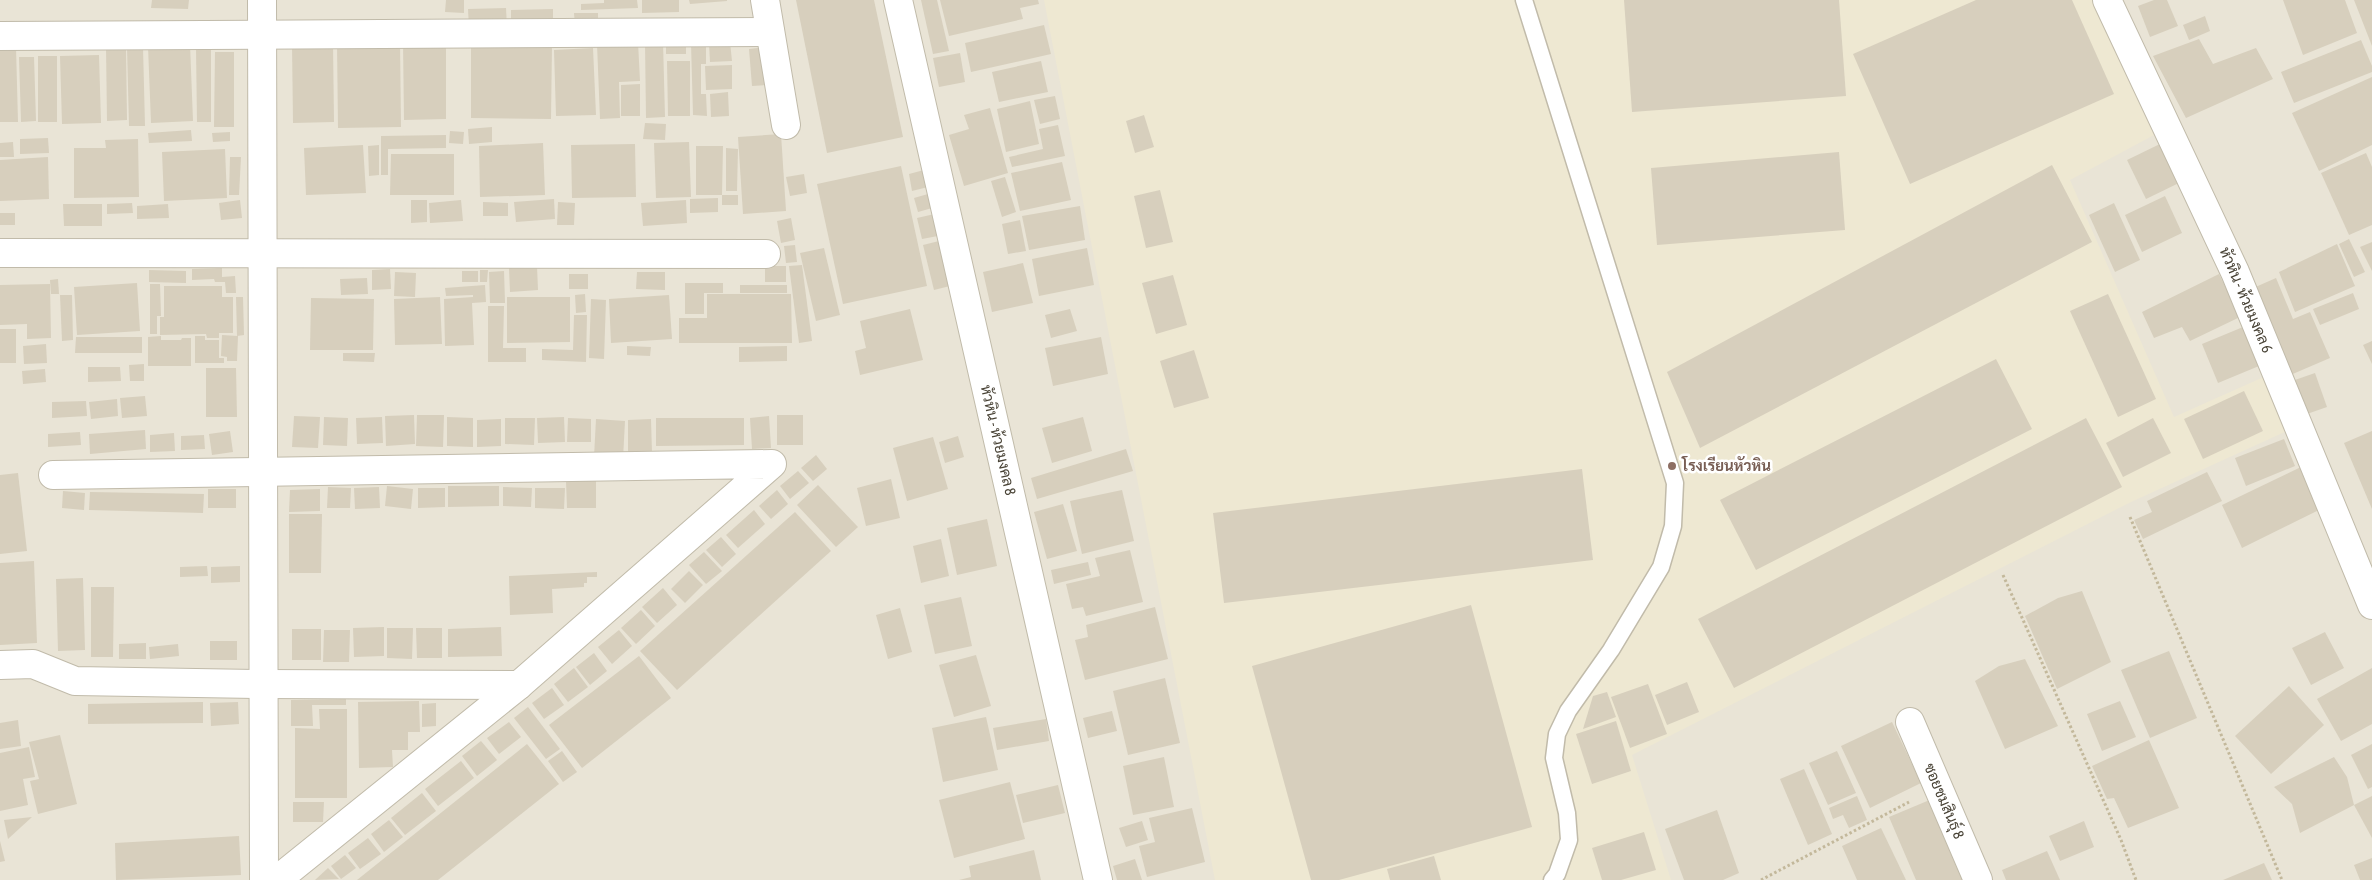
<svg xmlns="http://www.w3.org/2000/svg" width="2372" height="880" font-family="'Asap Condensed',Sarabun,sans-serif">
<rect width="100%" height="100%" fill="#f5f2e8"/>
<rect fill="#e9e4d6" x="0" y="0" width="2372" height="880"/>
<path fill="#eee8d2" d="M1044 0H2092L2154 135 2070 180 2174 417 2266 376 2289 430 2131 502 1632 755 1671 880H1215Z"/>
<g fill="#d7cfbd">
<path d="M152 0H189L188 9 151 8Z"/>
<path d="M446 0H464V13L445 12Z"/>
<path d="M604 0H637L638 8 581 10V4L604 3Z"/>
<path d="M642 0H679V12L642 13Z"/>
<path d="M689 0H727V1L690 4Z"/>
<path d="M796 0H874L903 137 827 153Z"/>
<path d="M921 0H937L949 51 933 54Z"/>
<path d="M940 0H1038L1039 4 1020 8 1023 19 949 36Z"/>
<path d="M1624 0H1839L1846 96 1632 112Z"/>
<path d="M1976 0H2072L2114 94 1910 184 1853 54Z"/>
<path d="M2154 0H2167L2178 26 2150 37 2138 6Z"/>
<path d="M2283 0H2345L2357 33 2303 55Z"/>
<path d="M2354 0H2372V46Z"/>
<path d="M506 8 507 27 469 28 468 9Z"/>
<path d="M553 9V26L511 27V10Z"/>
<path d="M574 13H598V26L575 27Z"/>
<path d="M2205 16 2210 31 2189 40 2183 25Z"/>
<path d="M1044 25 1051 54 971 72 965 43Z"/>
<path d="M2199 39 2213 64 2256 48 2273 79 2186 118 2153 56Z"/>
<path d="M2361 40 2372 66V72L2294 103 2281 72Z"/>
<path d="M446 41V119L404 120 403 42Z"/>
<rect x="666" y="41" width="20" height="13"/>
<path d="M400 42 401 127 338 128 337 43Z"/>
<path d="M638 42 640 81 619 82 620 118 600 119 597 44Z"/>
<path d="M663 42 665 117 646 118 645 43Z"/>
<path d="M706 42V64H701V94H706L707 116 693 115 691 43Z"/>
<path d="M730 42 732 61 710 62 709 43Z"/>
<path d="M333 43 334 122 293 123 292 44Z"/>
<path d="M190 44 193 121 151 123 148 46Z"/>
<path d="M471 44 552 45 551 119 471 118Z"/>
<path d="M106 46H126L127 120 107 121Z"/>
<path d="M0 47H16L18 122H0Z"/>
<path d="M127 47H143L145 126H129Z"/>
<path d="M765 47 767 85 752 86 749 49Z"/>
<path d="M196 48H211V122H197Z"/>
<path d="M593 48 596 115 556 116 554 50Z"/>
<path d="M215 52H234V127H214Z"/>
<path d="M960 53 965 82 939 87 933 58Z"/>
<path d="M99 55 101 123 62 124 60 56Z"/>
<rect x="38" y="56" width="19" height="66"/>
<path d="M19 57H34L36 121 21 122Z"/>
<path d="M667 61H690V116H668Z"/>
<path d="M1041 61 1048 92 999 102 992 72Z"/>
<path d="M732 65V89L706 90 705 66Z"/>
<path d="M2372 77V145L2319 171 2292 113Z"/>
<path d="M640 84V116H621V85Z"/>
<path d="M728 92 729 116 711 117 710 94Z"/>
<path d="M1055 96 1060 119 1040 124 1034 100Z"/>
<path d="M1030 101 1039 144 1006 152 997 109Z"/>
<path d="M990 108 1008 173 964 186 949 135 969 129 964 115Z"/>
<path d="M1144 115 1154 147 1135 153 1126 121Z"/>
<path d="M645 123 666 124 665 140 643 139Z"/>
<path d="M1058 125 1065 156 1012 167 1009 157 1043 149 1039 129Z"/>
<path d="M492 127V142L469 144 468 129Z"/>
<path d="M191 130 192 141 149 143 148 133Z"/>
<path d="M450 131 464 132 463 144 449 143Z"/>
<path d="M230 132V141L213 142 212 133Z"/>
<path d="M781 134 786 211 743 214 738 137Z"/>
<path d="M446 135V148L388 149V175H381V136Z"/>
<path d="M48 138 49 153 20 154V139Z"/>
<path d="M138 139 139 197 74 198V148H106L105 140Z"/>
<path d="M13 142 14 157H0V143Z"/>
<path d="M689 142 691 197 656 198 654 143Z"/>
<path d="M543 143 545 195 480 197 479 146Z"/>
<path d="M2162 143 2181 182 2146 199 2127 160Z"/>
<path d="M635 144 636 197 572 198 571 145Z"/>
<path d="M363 145 366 193 306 195 304 148Z"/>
<path d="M379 145V175L369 176 368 146Z"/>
<path d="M696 146H723L722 195H738V205H722V195H696Z"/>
<path d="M726 148 738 149 737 191H726Z"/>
<path d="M225 149 227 198 164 201 162 152Z"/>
<path d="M1839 152 1845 230 1657 245 1651 168Z"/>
<path d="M2366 153 2372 167V225L2349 235 2321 173Z"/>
<path d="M391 154H454V195H390Z"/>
<path d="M48 157 49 199 0 201V160Z"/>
<path d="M230 157H241L239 195H229Z"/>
<path d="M1062 162 1071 200 1020 211 1011 173Z"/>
<path d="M2052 165 2092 242 1700 448 1667 372Z"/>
<path d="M901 166 927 286 843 304 817 184Z"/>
<path d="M924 170 928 187 912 191 909 174Z"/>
<path d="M804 174 807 193 790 196 786 177Z"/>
<path d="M1005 177 1016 212 1002 217 991 181Z"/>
<path d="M1160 190 1173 242 1146 248 1134 196Z"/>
<path d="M928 194 932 208 918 212 914 198Z"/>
<path d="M2165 196 2182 233 2142 252 2125 215Z"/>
<path d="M718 198V212L690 213V199Z"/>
<path d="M554 199 555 219 516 222 514 202Z"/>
<path d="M240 200 242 218 221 220 219 203Z"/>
<path d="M411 200H427V222L411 223Z"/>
<path d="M461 200 463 221 430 223 429 203Z"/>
<path d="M686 200 687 223 643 226 641 203Z"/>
<path d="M483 202 508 203V216H483Z"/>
<path d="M558 202 575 203 574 225H557Z"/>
<path d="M132 203 133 213 107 214V204Z"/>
<path d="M2114 203 2140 260 2115 272 2089 215Z"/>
<path d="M63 204H102V226H64Z"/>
<path d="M168 204 169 218 137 219V206Z"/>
<path d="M1080 206 1085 240 1029 250 1022 216Z"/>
<rect x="0" y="213" width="15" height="12"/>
<path d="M939 213 943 235 922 239 917 218Z"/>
<path d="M791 218 795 240 781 243 777 221Z"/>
<path d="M1020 220 1026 251 1008 254 1002 224Z"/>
<path d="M2349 239 2365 272 2354 277 2339 244Z"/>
<path d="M943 240 954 285 934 290 923 245Z"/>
<path d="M2372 242V271L2360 247Z"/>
<path d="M2337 244 2355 286 2295 312 2279 272Z"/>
<path d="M795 245 797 262 786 263 784 246Z"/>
<path d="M824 248 840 315 816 321 800 253Z"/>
<path d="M1087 248 1094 285 1039 296 1032 259Z"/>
<path d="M1023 263 1033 303 992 312 983 272Z"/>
<path d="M802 265 812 341 799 343 789 266Z"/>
<path d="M537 266 538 290 510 292 509 268Z"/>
<rect x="765" y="266" width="21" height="16"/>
<path d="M222 268V277L235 276 236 293H226L225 282H215L214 279 192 280V269Z"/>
<path d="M390 269 391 289 372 290V270Z"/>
<path d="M149 270 186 271V283L149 282Z"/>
<path d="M480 270H488L487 282H480Z"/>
<rect x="462" y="271" width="16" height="11"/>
<path d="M504 271 505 303H490L489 272Z"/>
<path d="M395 272 416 273 415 297 394 296Z"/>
<path d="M637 272H665V290L636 289Z"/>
<rect x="569" y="274" width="19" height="15"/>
<path d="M2219 274 2240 317 2190 341 2182 327 2154 338 2142 312Z"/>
<path d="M1173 275 1187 325 1156 334 1142 283Z"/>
<path d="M367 278 368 294 341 295 340 279Z"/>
<path d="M2276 278 2293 319 2310 312 2330 358 2288 376 2251 289Z"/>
<path d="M58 279 59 294H51L50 280Z"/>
<path d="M137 283 140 331 77 335 74 287Z"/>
<path d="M685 283H723V293H704V314H685Z"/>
<path d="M50 284 51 338 27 339V324L0 325V285Z"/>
<path d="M150 284H160L161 316H157V334H150Z"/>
<path d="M485 285 486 302 472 303 474 345 445 346 444 299 473 297V295L446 296 445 288Z"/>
<rect x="740" y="285" width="47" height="8"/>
<path d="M164 286H222V297H233V333H219V338H207L206 334 160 335V317H164Z"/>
<path d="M2353 293 2359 309 2320 325 2313 309Z"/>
<path d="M585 294 586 312 576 313 575 295Z"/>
<path d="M707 294H791L792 343H679V318H707Z"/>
<path d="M2108 294 2156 399 2118 417 2070 311Z"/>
<path d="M60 295H72L73 340 62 341Z"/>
<path d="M669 295 672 339 611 343 609 299Z"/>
<path d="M236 297H243L244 335 237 336Z"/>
<path d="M440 297 442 344 395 345 394 299Z"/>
<path d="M507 297H570V342L507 343Z"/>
<path d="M311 298 374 299 373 350H310Z"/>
<path d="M591 299 606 300 604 359 589 358Z"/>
<path d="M488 306H504L503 348H526V362H488Z"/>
<path d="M910 309 923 360 860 375 855 351 866 348 860 321Z"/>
<path d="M1070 309 1077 331 1051 338 1045 315Z"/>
<path d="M574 315H587L586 362 542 360V349L573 350Z"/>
<path d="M2243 327 2259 366 2218 383 2202 344Z"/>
<rect x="0" y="329" width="16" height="34"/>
<path d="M222 335 238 336 237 361H227V357L221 356Z"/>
<path d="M161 336V340H181L182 338H191V366H148V337Z"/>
<path d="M195 336H205V340H219V358H224V363H195Z"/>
<path d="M76 337H142V353H75Z"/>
<path d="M1101 337 1108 374 1053 386 1045 348Z"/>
<path d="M2372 341V364L2363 345Z"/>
<path d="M46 344 47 363 24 364 23 346Z"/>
<path d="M627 346 651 347 650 356 627 355Z"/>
<path d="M787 346V361L739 362V347Z"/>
<path d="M1194 350 1209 398 1174 408 1160 361Z"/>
<path d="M343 353H375L374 362 343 361Z"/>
<path d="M1996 359 2032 429 1756 570 1720 500Z"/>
<path d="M144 364V381H130L129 365Z"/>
<path d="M88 367H120L121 381 88 382Z"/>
<path d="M206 368H236L237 417H206Z"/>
<path d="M45 369 46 382 23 384 22 371Z"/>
<path d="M2315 373 2327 407 2304 415 2292 381Z"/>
<path d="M2244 391 2263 431 2203 459 2184 419Z"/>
<path d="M145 396 147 416 122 418 120 398Z"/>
<path d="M117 399 118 416 91 419 89 402Z"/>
<path d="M86 401 87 416 52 418V402Z"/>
<path d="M414 415 415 444 386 446 385 416Z"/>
<path d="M417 415H444L443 447 416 446Z"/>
<rect x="777" y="415" width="26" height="30"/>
<path d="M294 416 320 417 318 448 292 447Z"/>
<path d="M769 416 771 448 752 449 750 418Z"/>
<path d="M324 417 348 418 347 446 323 445Z"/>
<path d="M382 417 383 443 357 444 356 418Z"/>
<path d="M447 417 473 418V447L447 446Z"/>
<path d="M564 417 565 442 538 443 537 418Z"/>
<path d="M1083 417 1092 451 1052 463 1042 428Z"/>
<path d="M505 418H535L534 445 505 444Z"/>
<path d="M568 418 591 419V442H567Z"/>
<path d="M656 418H744V445L656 446Z"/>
<path d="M2086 418 2122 487 1734 688 1698 619Z"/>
<path d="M2153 418 2171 453 2123 477 2106 443Z"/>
<path d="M501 419V446L477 447V420Z"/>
<path d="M596 419 625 421 623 459 594 457Z"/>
<path d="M651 419 652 453 628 454V420Z"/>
<path d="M145 430 146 449 90 454 89 434Z"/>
<path d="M230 431 233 452 212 455 209 434Z"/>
<path d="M2372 431V509L2344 443Z"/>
<path d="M80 432 81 445 48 447V434Z"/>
<path d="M174 433 175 451 150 452V435Z"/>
<path d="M204 435 205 449 181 450V436Z"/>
<path d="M958 436 964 457 945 463 939 442Z"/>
<path d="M933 437 948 489 907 501 893 448Z"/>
<path d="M2284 439 2295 466 2246 486 2235 458Z"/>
<path d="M1126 449 1133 471 1037 499 1031 478Z"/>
<path d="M816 455 827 469 813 481 801 468Z"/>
<path d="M2303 466 2323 508 2242 548 2222 505Z"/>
<path d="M1582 469 1593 560 1224 603 1213 513Z"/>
<path d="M798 471 809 483 790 499 780 486Z"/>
<path d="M2207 472 2222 501 2143 539 2134 520 2152 512 2147 501Z"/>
<path d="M18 473 27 551 0 554V475Z"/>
<path d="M891 479 900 518 866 526 857 488Z"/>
<path d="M566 481H596V508H567Z"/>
<path d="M818 485 858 527 836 547 797 505Z"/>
<path d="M387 486 413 489 411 509 385 506Z"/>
<path d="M448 486H499V506L448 507Z"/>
<path d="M328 487 351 488 350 508H327Z"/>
<path d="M379 487 380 508 355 509 354 488Z"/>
<path d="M503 487 532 488 531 507 503 506Z"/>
<path d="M418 488H445V507L418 508Z"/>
<path d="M535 488H565L564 509 535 508Z"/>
<rect x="208" y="489" width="28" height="19"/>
<path d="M320 489V511L289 512 290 490Z"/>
<path d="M777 490 788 504 771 519 759 506Z"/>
<path d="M1122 490 1134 541 1082 554 1070 501Z"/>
<path d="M63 491 85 493 84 510 62 508Z"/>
<path d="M90 492 204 494 203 513 89 510Z"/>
<path d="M1063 504 1077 551 1047 559 1034 512Z"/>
<path d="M754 510 765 524 738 548 726 535Z"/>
<path d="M795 512 831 551 677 690 640 651Z"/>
<path d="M289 514H322L321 573H289Z"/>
<path d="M987 519 997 566 957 575 947 528Z"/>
<path d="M721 537 736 554 722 567 706 550Z"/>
<path d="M941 539 949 576 921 583 913 546Z"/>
<path d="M1130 550 1143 602 1086 616 1083 607 1072 609 1066 584 1100 576 1095 558Z"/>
<path d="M704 552 722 571 706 584 689 565Z"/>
<path d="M34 561 37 643 0 645V563Z"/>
<path d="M1088 562 1091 575 1054 584 1051 570Z"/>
<path d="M207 566 208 576 180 577V567Z"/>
<path d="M240 566V582L211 583V567Z"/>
<path d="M689 571 703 585 685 603 671 589Z"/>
<path d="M597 572V577H587V583H584V587L552 589 553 613 510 615 509 576Z"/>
<path d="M83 578 85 650 58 651 56 579Z"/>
<path d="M91 587H114L113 657H91Z"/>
<path d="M663 588 677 605 657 623 642 607Z"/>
<path d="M2082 591 2111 662 2057 689 2025 616 2058 598Z"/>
<path d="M961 597 972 646 935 654 924 605Z"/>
<path d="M1471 605 1532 827 1339 880H1311L1252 666Z"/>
<path d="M1155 607 1168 659 1085 680 1075 640 1088 637 1086 625Z"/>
<path d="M900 608 912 652 888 659 876 615Z"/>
<path d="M641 610 655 626 636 644 621 628Z"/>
<path d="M384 627V656L354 657 353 628Z"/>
<path d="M501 627 502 656 448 657V629Z"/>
<path d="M387 628H413L412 659 387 658Z"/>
<path d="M416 628H442V658H417Z"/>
<rect x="292" y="629" width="29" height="31"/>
<path d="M324 630H350L349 662H323Z"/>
<path d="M619 630 632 646 612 664 598 647Z"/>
<path d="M2325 632 2344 668 2311 685 2292 648Z"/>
<rect x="210" y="641" width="27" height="19"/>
<path d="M146 643V659H119V644Z"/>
<path d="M178 644 179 656 150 659 149 647Z"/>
<path d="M2169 651 2197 718 2150 738 2121 670Z"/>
<path d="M594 653 607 671 590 685 576 667Z"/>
<path d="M976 655 991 706 954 717 939 665Z"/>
<path d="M639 656 671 698 582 768 549 725Z"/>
<path d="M2025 659 2058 726 2005 749 1975 681 1999 666Z"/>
<path d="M574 668 588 687 568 702 554 684Z"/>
<path d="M2372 668V724L2341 741 2317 699Z"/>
<path d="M1165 678 1180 743 1128 755 1113 691Z"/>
<path d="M1687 682 1699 712 1667 725 1655 695Z"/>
<path d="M1648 684 1667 734 1630 748 1611 697Z"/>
<path d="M2289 686 2324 725 2271 774 2235 736Z"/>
<path d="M552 688 564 705 544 719 532 703Z"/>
<path d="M1607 692 1616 717 1583 729 1593 696Z"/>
<path d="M346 699V705H312L313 726H291V700Z"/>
<path d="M419 701 420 732H408V750H392L393 767 359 768 358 702Z"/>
<path d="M2120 701 2136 737 2102 751 2087 714Z"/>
<path d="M203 702V723L88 724V704Z"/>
<path d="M238 702 239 724 211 726 210 703Z"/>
<path d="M436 703V726L422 727V704Z"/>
<path d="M528 707 560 749 546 759 514 718Z"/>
<path d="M319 709H347V798H295V728L320 729Z"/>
<path d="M1112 711 1117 731 1088 738 1083 718Z"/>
<path d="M986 717 998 770 943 782 932 728Z"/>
<path d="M1046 719 1049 741 997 750 993 728Z"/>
<path d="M18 720 21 746 0 749V723Z"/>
<path d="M1616 721 1631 771 1592 784 1576 734Z"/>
<path d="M509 722 521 737 499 754 487 738Z"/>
<path d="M1892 722 1921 783 1870 808 1841 746Z"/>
<path d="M60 735 77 804 38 814 30 781 39 779 29 742Z"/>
<path d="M2149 740 2179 808 2128 828 2114 798 2107 799 2092 766Z"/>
<path d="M481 741 497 760 477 776 462 756Z"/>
<path d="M527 744 559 784 438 880H357Z"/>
<path d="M2372 744V787L2368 789 2351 755Z"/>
<path d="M29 747 35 777 23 779 28 805 0 811V753Z"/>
<path d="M562 751 577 772 563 782 548 761Z"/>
<path d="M1837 751 1856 793 1828 805 1809 763Z"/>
<path d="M1164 757 1174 807 1133 815 1123 766Z"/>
<path d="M2334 757 2347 777 2354 805 2300 833 2292 804 2274 787Z"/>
<path d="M461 761 474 778 438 806 425 789Z"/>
<path d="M1804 769 1832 834 1808 845 1780 779Z"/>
<path d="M1010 782 1025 839 954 858 939 800Z"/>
<path d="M1058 785 1065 813 1023 823 1016 795Z"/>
<path d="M422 793 436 811 405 835 391 818Z"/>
<path d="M1857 796 1867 820 1849 828 1843 815 1833 819 1829 808Z"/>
<path d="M2372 796V838L2354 805Z"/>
<path d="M1932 799 1967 880H1916L1889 817Z"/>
<path d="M293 802H324L323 822H293Z"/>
<path d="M1192 808 1205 862 1147 877 1139 846 1155 842 1149 818Z"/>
<path d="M1717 810 1739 873 1723 880H1684L1665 829Z"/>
<path d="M32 817 8 839 4 820Z"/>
<path d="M389 820 403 837 384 852 371 834Z"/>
<path d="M1142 821 1148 840 1126 847 1119 828Z"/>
<path d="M2084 821 2094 847 2060 861 2049 836Z"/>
<path d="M1881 828 1906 880H1857L1842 846Z"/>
<path d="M1644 832 1656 870 1621 880H1602L1592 848Z"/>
<path d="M239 836 241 875 116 880 115 843Z"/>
<path d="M368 838 381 854 360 869 348 853Z"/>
<path d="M0 841 5 861 0 862Z"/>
<path d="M1034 850 1041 880H959L971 877 969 866Z"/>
<path d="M2047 851 2060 880H2006L2002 870Z"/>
<path d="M345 855 356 868 341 879 331 866Z"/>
<path d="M1434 856 1441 880H1390L1387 869Z"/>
<path d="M2372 858V880H2360L2354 865Z"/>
<path d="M1135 859 1142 880H1117L1113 866Z"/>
<path d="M2264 863 2272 880H2223Z"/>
<path d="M328 868 339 879 315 880Z"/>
</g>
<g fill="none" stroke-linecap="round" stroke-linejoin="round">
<defs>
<path id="service" d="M1524 0 1675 483 1673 526 1661 567 1611 650 1568 711 1557 734 1554 758 1567 813 1569 840 1557 874 1552 880"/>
<g id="minor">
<path d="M262 0 264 880"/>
<path d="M765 0 786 125"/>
<path d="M898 0 1098 880"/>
<path d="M2107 0 2235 272 2372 605"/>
<path d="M0 36 770 32"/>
<path d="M0 253 766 254"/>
<path d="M53 475 772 464 519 685 277 880"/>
<path d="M0 665 33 664 75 681 262 684 519 685"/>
<path d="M1910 722 1978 880"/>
</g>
</defs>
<use href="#service" stroke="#c1bbaa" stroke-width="19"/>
<use href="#minor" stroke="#c1bbaa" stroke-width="30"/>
<g stroke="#c3b89b" stroke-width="3" stroke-dasharray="2.5 2.5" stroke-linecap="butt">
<path d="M2130 517 2282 880"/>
<path d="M2003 575 2121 840 2136 880"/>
<path d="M1761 880 1909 802"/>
</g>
<use href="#service" stroke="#fff" stroke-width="16"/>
<use href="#minor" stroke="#fff" stroke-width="28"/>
</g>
<circle fill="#8d6e63" stroke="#fff" stroke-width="2" cx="1672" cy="466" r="5"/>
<g text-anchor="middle" stroke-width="5" stroke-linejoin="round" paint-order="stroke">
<g font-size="15" fill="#494336" stroke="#fff">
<text transform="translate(2246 300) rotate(67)" y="5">หัวหิน - ห้วยมงคล 6</text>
<text transform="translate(998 440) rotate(77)" y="5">หัวหิน - ห้วยมงคล 8</text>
<text transform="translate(1944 801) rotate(67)" y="5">ซอยชมสินธุ์ 8</text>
</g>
<g font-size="15" font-weight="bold" fill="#785e54" stroke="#fff" text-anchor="start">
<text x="1682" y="471">โรงเรียนหัวหิน</text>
</g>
</g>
</svg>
